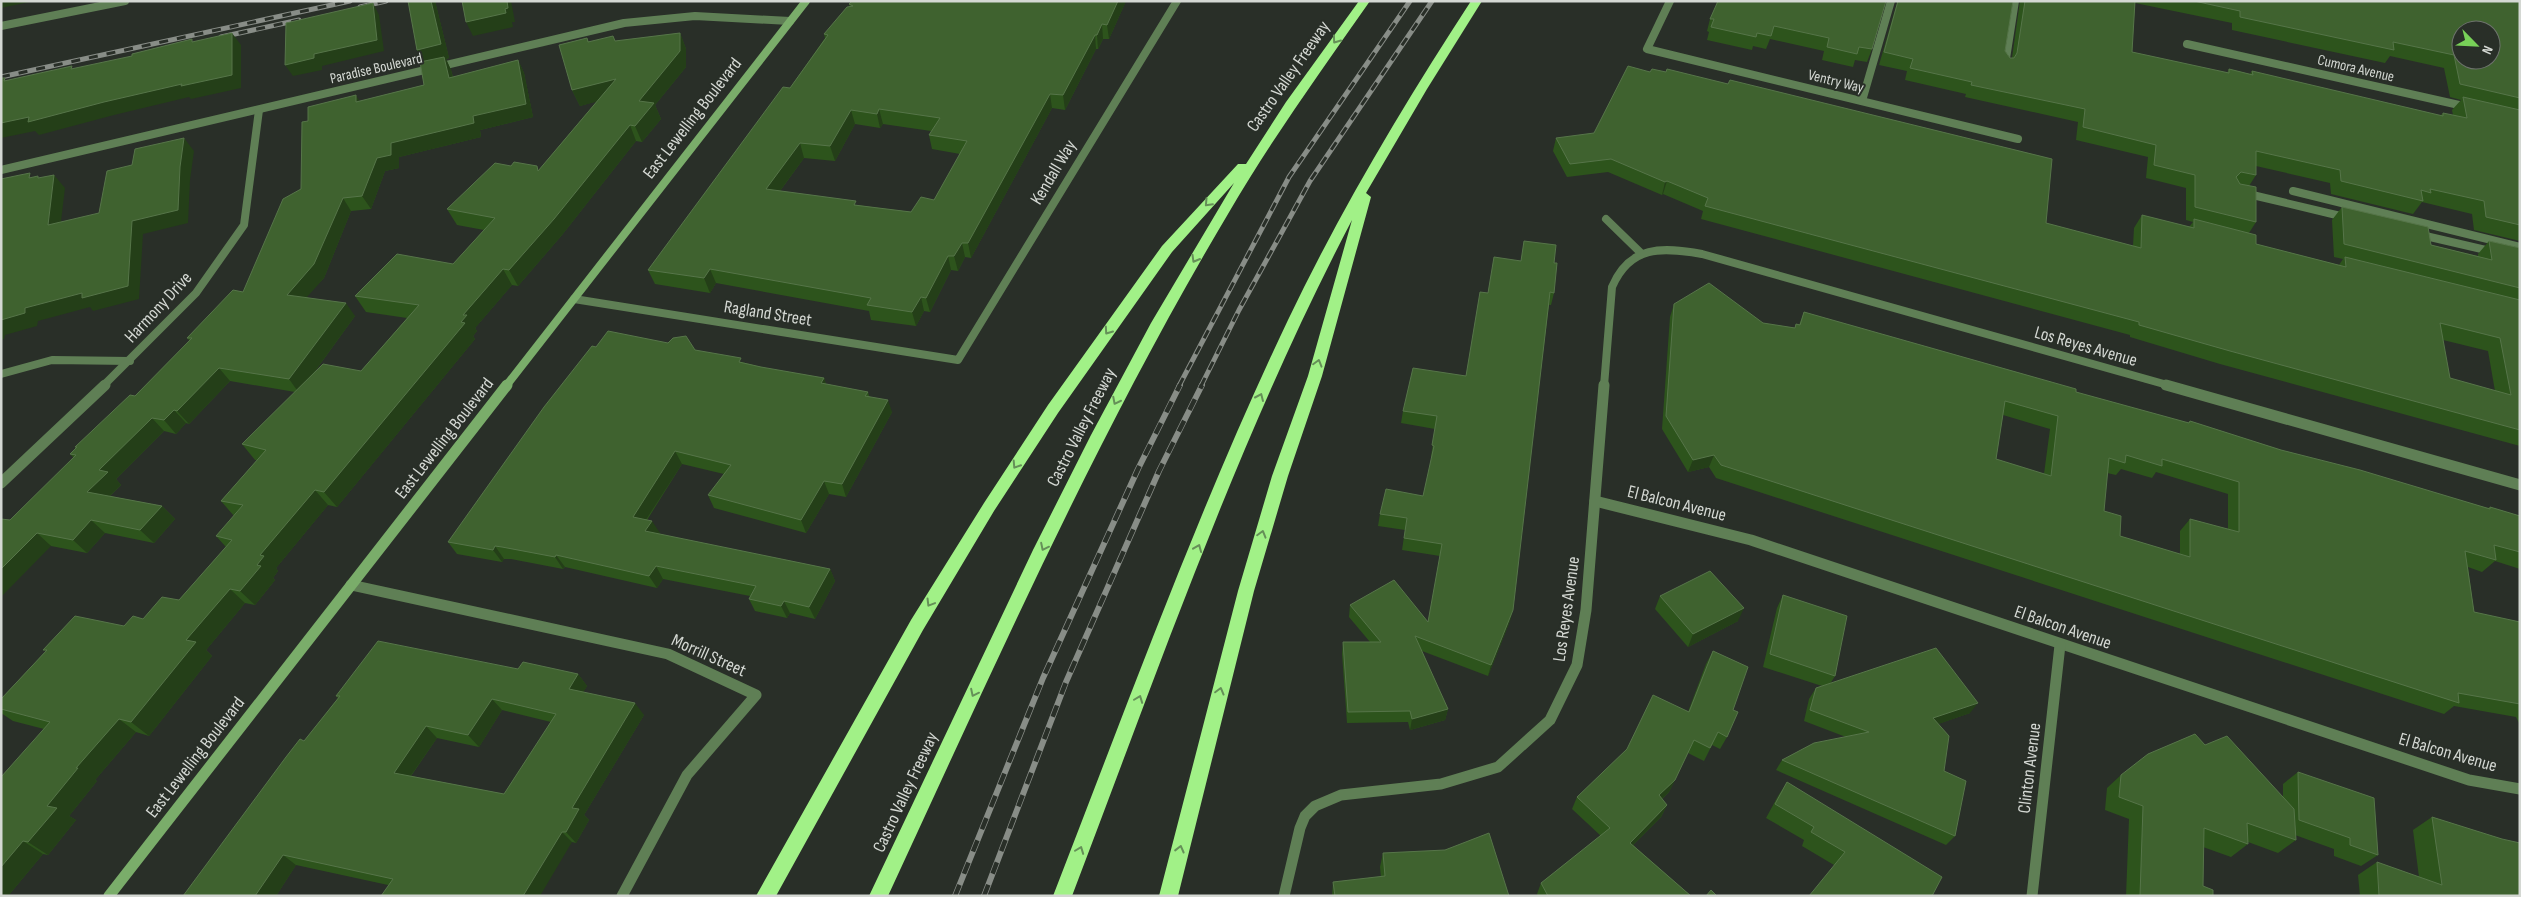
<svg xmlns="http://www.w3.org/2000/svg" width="2521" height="897" font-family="'Sofia Sans Condensed',sans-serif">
<rect width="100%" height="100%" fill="#292f28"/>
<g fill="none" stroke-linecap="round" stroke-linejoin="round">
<g stroke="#5f7f55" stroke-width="8">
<path d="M1862 101 1891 1"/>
<path d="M2293 191 2520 247"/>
<path d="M2244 193 2349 218"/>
<path d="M2417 234 2520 258"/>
</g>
<g stroke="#5f7f55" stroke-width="8">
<path d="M1670 1 1647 49 2018 139"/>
<path d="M1 26 125 1"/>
<path d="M2187 44 2468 107"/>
<path d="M2005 65 2015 1"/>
<path d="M1 170 624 23 695 16 790 21"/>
<path d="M1606 219 1642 254"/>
<path d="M574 299 958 360 1177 1"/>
<path d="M1 374 52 360 130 361"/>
<path d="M103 386 196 293 244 225 259 110"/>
<path d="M1604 386 1612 287C1630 245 1662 247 1702 254L2171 386"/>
</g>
<g stroke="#5f7f55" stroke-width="11">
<path d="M2166 385 2520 485"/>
<path d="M1 483 105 385"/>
<path d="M1595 501 1751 540 2469 780 2520 789"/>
<path d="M351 585 668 654 756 695 687 775 622 896"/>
<path d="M1284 896 1300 828 1305 816 1315 806 1341 795 1441 784 1498 767 1550 720 1577 665 1586 610 1604 385"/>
<path d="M2032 896 2060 645"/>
</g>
<path stroke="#7aad6a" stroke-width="8" d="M506 386 806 1"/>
<path stroke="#7aad6a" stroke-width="11" d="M109 896 507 385"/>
<g fill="#a1f187" fill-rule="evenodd">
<path d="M1359 1H1370C1321 71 1271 140 1228 214 1098 432 995 665 888 896H869L1033 550 1091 435 1151 323 1234 183 1172 252 1058 413 994 511 923 630 776 896H756L911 620 984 503 1048 405 1162 246 1238 164H1246L1286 102Z"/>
<path d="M1471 1H1482L1427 89 1366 193 1371 197 1322 376 1288 476 1254 591 1178 896H1159L1238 591 1272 476 1308 376 1352 220C1239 436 1159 668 1072 896H1053C1128 703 1199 507 1288 320 1341 209 1404 104 1471 1Z"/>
</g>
<defs>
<g id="rail-far1">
<path d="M360 7 386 1"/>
<path d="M221 37 299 20"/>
<path d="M1 77 350 1"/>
<path d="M1179 386 1289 177 1410 1"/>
<path d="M1201 386 1239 310 1310 181 1432 1"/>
</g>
<g id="rail">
<path d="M955 896 1043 678 1138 469 1180 385"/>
<path d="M984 896 1066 682 1159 471 1202 385"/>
</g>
</defs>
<use href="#rail-far1" stroke="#888d87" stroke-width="5"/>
<use href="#rail" stroke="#888d87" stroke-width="6"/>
<use href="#rail-far1" stroke="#292f28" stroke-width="3" stroke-dasharray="9" stroke-linecap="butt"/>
<use href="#rail" stroke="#292f28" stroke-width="4.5" stroke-dasharray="12" stroke-linecap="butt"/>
</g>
<g fill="#2d541c" fill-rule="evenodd">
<path d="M408 1H435L449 58 446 59 451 70 453 77 518 60 524 73 533 117 480 130 481 137 399 157V168L385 171 371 209 351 211 324 278 306 297 355 316 313 374 361 371 407 318 366 312 355 296 453 264 484 230 457 225 447 209 511 166 539 170 597 101 580 106 572 90 587 38 589 42 616 41 680 33 686 49V67L655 105 661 119 642 142 636 141 562 235 518 286 512 285 475 328 477 331 473 336 475 339 337 507 328 505 276 568 278 571 273 578 275 580 255 605 245 603 206 650 212 656 149 736 136 732 95 780 97 781 69 816 76 820 48 855 43 854 8 896H1L44 729 13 721 1 713V699L46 651 43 650 124 626 143 619 179 600 226 547 216 536 234 516 221 501 257 460H255L242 444 295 392 230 381 189 424 186 423 176 434 164 431 116 479 121 485 110 496 162 506 175 519 154 543 105 533 87 553 51 546 10 520 74 458 70 454 76 448 75 447 135 396 190 341 187 338 243 292 301 189 308 121 360 101 424 85 423 61 417 50Z"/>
<path d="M1126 1 1109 39H1103L1098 49H1096L1065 110 1052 108 971 258 965 257 958 271 951 270 930 312 924 311 916 326 871 320 869 311 716 283 710 293 655 284 648 270 790 88 825 38 824 34 850 7 849 4ZM855 124 880 128 883 124 931 131 929 135 932 149 960 154 934 200 911 212 857 205 780 191 804 158 835 161Z"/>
<path d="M1718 1 1872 49 1867 62 1855 60 1853 67 1822 60 1824 51 1770 39 1766 49 1753 46 1752 50 1707 40 1709 32 1707 31 1710 19Z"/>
<path d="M1896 1H2013L2005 51 2010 58H2012L2020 1H2520V241L2474 230 2472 214 2422 202 2413 214 2331 194 2330 183 2256 166V175L2249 186 2256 222 2249 233 2256 244 2339 265 2343 259 2334 257 2332 220 2342 207 2431 245 2478 256V254L2489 241 2520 248V446L2220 364 2130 337V335L1701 219 1703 211 1663 194 1662 195 1608 172 1567 177 1553 151 1556 138 2046 223 2133 246 2134 228 2142 215 2189 227 2193 222 2186 220V188L2146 178 2148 157 2076 140 2078 122 1965 97 1966 94 1905 80 1907 71 1879 65 1897 3ZM2135 3 2232 23V30L2385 63 2390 56 2444 68 2450 97 2461 100 2452 110 2453 115 2443 113 2440 116 2252 71 2250 74 2229 69 2227 73 2132 52ZM2443 340 2488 351 2495 391 2450 378Z"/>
<path d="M1524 241 1554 263V293L1551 305H1549L1510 621 1488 676 1422 651 1448 709 1445 720 1410 730 1408 722 1347 723 1342 654 1343 642H1370L1349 617 1350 605 1428 622 1440 556 1402 550 1405 530 1378 526 1380 514 1423 496 1432 458 1431 457 1435 429 1401 423 1403 411 1466 376 1488 293 1521 261Z"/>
<path d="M1674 304 1763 323 1795 328 1799 325 1804 312 2076 392 2188 423 2190 421 2281 450 2488 508 2490 507 2520 516V569L2495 561 2482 572 2468 567 2474 612 2520 622V725L2516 717 2454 706 2444 714 1716 478 1709 467 1688 472 1662 429 1670 317ZM2003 415 2050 429 2044 474 1996 459ZM2121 469 2152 478 2156 472 2228 494V529L2190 519 2180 531V554L2120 536 2104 511 2107 473 2116 475Z"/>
<path d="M695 350 761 367 824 378 826 384 868 392 869 396 892 412 846 497 829 494 806 533 714 508 708 495 724 474 682 464 647 520 660 533 659 534 830 569 835 581 815 619 790 613 787 618 755 611 749 599 750 596 663 579 657 588 565 567 563 569 511 559H504L502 562 457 554 448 542Z"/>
<path d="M1783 595 1835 676 1830 684 1970 713 1938 724 1944 771 1955 836 1946 845 1776 770 1782 760 1846 737 1804 721 1809 699 1816 688 1822 686 1763 667 1777 608Z"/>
<path d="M1660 596 1738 621 1688 647 1655 609Z"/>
<path d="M1713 651 1733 710 1727 737 1720 749 1712 745 1704 761 1688 753 1669 792 1662 799 1667 805 1661 817 1633 845 1691 896H1538L1537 894 1541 883 1601 836 1572 809 1577 797 1688 712 1706 664Z"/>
<path d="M518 669 578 674 587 686 583 692 644 715 584 815 589 820 576 843 572 842 388 885 296 865 276 896H183L338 698 336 696ZM502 710 551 722 504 794 411 776 437 738 479 747Z"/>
<path d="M2205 745 2283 797V784L2298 772 2378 855 2361 866 2334 856V849L2295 835 2296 840 2278 853 2248 842V844L2231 857 2203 847V886L2213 896H2126L2129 819 2105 810 2107 788 2121 775Z"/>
<path d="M1787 782 1932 896 1834 865 1802 846 1804 840 1766 818 1778 796Z"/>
<path d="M2432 817 2502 839 2520 896H2360L2358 875 2377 862 2419 877 2413 830Z"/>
<path d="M1383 853 1509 896H1332L1333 882 1381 877 1380 867Z"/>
</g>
<g fill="#243f18">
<path d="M1 1H34L1 8Z"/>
<path d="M431 1H435L449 58 446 59 451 70 456 91 425 64 417 50Z"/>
<path d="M507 1H511L515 22H512L513 27 473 36 466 22Z"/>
<path d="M1118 1H1126L1109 39 1107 25Z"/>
<path d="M373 3 379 15 384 51 322 66V70L293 76 285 65 314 54Z"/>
<path d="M1102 24 1103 39 1098 49 1097 35Z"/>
<path d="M232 33 241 45V88L191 99 189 97 114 115 39 135 35 131 1 138V123Z"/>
<path d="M680 33 686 49V67L655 105 661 119 642 142 635 126 639 101Z"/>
<path d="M1095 35 1096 49 1065 110 1063 95Z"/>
<path d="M518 60 524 73 533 117 480 130 481 137 399 157V168L385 171 371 209 362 196 377 158 391 143 473 116Z"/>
<path d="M616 79 622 95 580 106 572 90Z"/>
<path d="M1050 94 1052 108 971 258 968 243Z"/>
<path d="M356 95 364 109 356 102Z"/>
<path d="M879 109 883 124 880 128 877 114Z"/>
<path d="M851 110 855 124 835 161 830 146Z"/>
<path d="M630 125 636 141 562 235 518 286 509 270Z"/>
<path d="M184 138 194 151 190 180 188 223 143 234 139 299 93 311 90 307 38 321 37 326 5 335 4 339 1 340V320L25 308 82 293 132 221 180 167Z"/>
<path d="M800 143 804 158 771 203 766 189Z"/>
<path d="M54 175 65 188 59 238 48 225Z"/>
<path d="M1667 181 1663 194 1662 195 1665 182Z"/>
<path d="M343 198 351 211 324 278 297 308 287 295Z"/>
<path d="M962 243 965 257 958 271 954 256Z"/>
<path d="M948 256 951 270 930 312 926 298Z"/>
<path d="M503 269 512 285 475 328 477 331 473 336 475 339 337 507 324 492 461 322 463 315Z"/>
<path d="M710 269 716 283 710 293 704 278Z"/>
<path d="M921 297 924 311 916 326 912 312Z"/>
<path d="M346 303 355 316 299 393 289 379Z"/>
<path d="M219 368 230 381 189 424 177 411Z"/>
<path d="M824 378 828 391 821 383Z"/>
<path d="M888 400 892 412 846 497 842 484Z"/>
<path d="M174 410 186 423 176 434 164 420Z"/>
<path d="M152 418 164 431 116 479 121 485 101 504 87 492 99 470Z"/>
<path d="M675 451 682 464 640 529 633 517Z"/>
<path d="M1714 455 1709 467 1688 472 1693 460Z"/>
<path d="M824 481 829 494 806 533 801 520Z"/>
<path d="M315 490 328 505 276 568 278 571 273 578 275 580 255 605 240 591 257 565 260 555Z"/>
<path d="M162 506 175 519 154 543 140 530Z"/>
<path d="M91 520 105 533 87 553 73 540Z"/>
<path d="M652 521 660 533 653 544 645 531Z"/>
<path d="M37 533 51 546 1 597V569Z"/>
<path d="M495 546 504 559 502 562 493 550Z"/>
<path d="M556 555 565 567 563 569 555 557Z"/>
<path d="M656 566 663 579 657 588 649 576Z"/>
<path d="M830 569 835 581 815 619 809 607Z"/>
<path d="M230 589 245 603 206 650 212 656 149 736 131 722 186 640Z"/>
<path d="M784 601 790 613 787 618 781 606Z"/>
<path d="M1744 608 1738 621 1688 647 1693 634Z"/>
<path d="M1513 610 1510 621 1488 676 1491 665Z"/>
<path d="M578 674 587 686 578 701 569 689Z"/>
<path d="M492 699 502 710 479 747 468 735Z"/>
<path d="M635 703 644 715 584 815 589 820 576 843 566 832 572 808Z"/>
<path d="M1978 703 1970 713 1924 729 1933 718Z"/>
<path d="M1448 709 1445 720 1410 730 1412 719Z"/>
<path d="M119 719 136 732 95 780 97 781 69 816 76 820 48 855 28 842 47 806 76 768Z"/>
<path d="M426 726 437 738 405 784 394 773Z"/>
<path d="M1675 780 1669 792 1653 807 1659 795Z"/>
<path d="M1667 805 1661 817 1624 854 1630 843Z"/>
<path d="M562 832 572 842 540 896H523Z"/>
<path d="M23 841 43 854 8 896H1V867Z"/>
<path d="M283 855 296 865 276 896H255Z"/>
</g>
<g fill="#3f622f" stroke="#567549" fill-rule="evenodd">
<path d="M408 1H431L441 44 417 50Z"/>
<path d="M462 1H507L508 8 505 9 506 13 466 22Z"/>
<path d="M852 1H1118L1107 25 1102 24 1097 35H1095L1063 95 1050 94 968 243H962L954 256H948L926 298 921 297 912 312 867 305 871 298 710 269 704 278 648 270 783 87 790 88 828 35 824 34 847 7 853 6 849 4ZM879 109 940 118 929 135 967 141 934 200 921 197 911 212 854 205 856 201 766 189 800 143 830 146 851 110 877 114Z"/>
<path d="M1718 1H1886L1872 49 1859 47 1857 54 1827 47 1829 38 1774 26 1771 36 1757 33 1756 37 1711 27 1714 19H1710Z"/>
<path d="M1898 1H2013L2005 51 2010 58H2014L2017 53 2025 1H2135L2132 52 2229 73V69L2253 75 2252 71 2443 116V113L2467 118 2463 97 2520 110V225L2486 217 2484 201 2430 189 2431 193 2421 190 2423 201 2341 181 2340 170 2256 151V175L2241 172 2236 177 2240 184 2256 187V222L2195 207V175L2154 165 2156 145 2083 127 2085 109 1971 85 1972 82 1910 68 1913 59 1884 52Z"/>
<path d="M2194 1H2520V98L2460 84 2454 55 2393 42 2394 50 2240 17V11ZM2461 30H2491V60H2461Z"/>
<path d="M373 3 377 40 314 54V58L285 65 286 23Z"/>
<path d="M232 33V75L181 86 182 84 104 102 28 122 29 117 1 123V78H5L4 81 72 66 71 69 132 56V54L192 39V42Z"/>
<path d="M680 33V51L639 101 654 103 635 126 630 125 554 219 509 270 503 269 463 315H467L461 322 465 323 324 492 315 490 260 555 264 556 257 565 261 566 240 591 230 589 186 640 196 642 131 722 119 719 76 768H78L47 806 57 808 28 842 23 841 1 867V777L50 722 1 709V699L47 650H43L75 616 124 626 133 616 143 619 162 597 179 600 232 540 216 536 243 505 221 501 266 450 242 444 323 364 361 371 419 305 355 296 397 254 453 264 495 218 447 209 495 163 511 166 514 162 537 166 538 171 616 79 572 90 559 45 587 38 588 42 613 36 615 41Z"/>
<path d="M444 57 449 78 518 60 526 104 473 116 474 123 391 143V155L377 158 362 196 343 198 314 264 287 295 346 303 289 379 219 368 177 411 174 410 164 420 152 418 99 470 108 472 87 492 162 506 140 530 91 520 73 540 37 533 1 569V519L10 520 76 455 70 454 77 447H75L130 395 135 396 192 338H187L233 290 243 292 283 199 301 189 302 122 308 121V107L356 95V102L424 85 420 62Z"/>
<path d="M1628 66 1650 72 1652 69 1666 72 1667 69 1728 84 1730 80 2052 159 2046 223 2141 248 2142 215 2194 228V219L2256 235V244L2346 267 2345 257 2520 300V430L2230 351 2139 325V322L1705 206 1708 198 1667 181 1665 182 1611 159 1570 164 1556 138 1594 133ZM2440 323 2500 338 2511 395 2450 378Z"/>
<path d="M184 138 180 167 178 210 132 221 128 286 82 298V293L25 308V313L1 320V179L20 175 30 173 29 178 38 176V178L54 175 48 225 99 213 107 171 132 165 135 149Z"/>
<path d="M2342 207 2428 227 2431 245 2492 260 2489 241 2520 248V288L2344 244Z"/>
<path d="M1524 241 1556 245 1554 263H1557L1554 293 1550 292 1513 610 1491 665 1415 636 1448 709 1412 719 1410 711 1348 712 1343 642H1381L1350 605 1394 580 1428 622 1442 544 1404 538 1407 518 1380 514 1386 489 1423 496 1434 446 1432 445 1437 416 1403 411 1413 368 1466 376 1480 292 1488 293 1494 257 1521 261Z"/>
<path d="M1709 283 1763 323 1795 328 1796 324 1800 325 1804 312 2076 389V392L2189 423 2190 421 2281 450 2360 470 2490 509V507L2520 516V552L2494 545 2496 560 2465 551 2474 612 2520 622V704L2458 693 2459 703 1721 465 1714 455 1693 460 1666 416 1674 304ZM2005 401 2058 416 2051 476 1996 459ZM2126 455 2162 466V459L2239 482V532L2190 519V557L2120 536 2121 516 2104 511 2109 458 2125 463Z"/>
<path d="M608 331 668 343 673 338 686 336 695 350 741 358 739 362 761 367 824 378 821 383 868 392 865 396 888 400 842 484 824 481 801 520 708 495 731 465 675 451 633 517 652 521 645 531 830 569 809 607 784 601 781 606 749 599 756 586 656 566 649 576 556 555 555 557 502 547 495 546 493 550 448 542 544 407 592 346 596 347Z"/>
<path d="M1710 571 1744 608 1693 634 1660 596Z"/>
<path d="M1783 595 1847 616 1835 676 1770 654Z"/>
<path d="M378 641 518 669 523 662 578 674 569 689 635 703 572 808 579 809 566 832H562L523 896H381L393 879 283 855 255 896H183L286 757 300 739 304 741 340 696H336ZM492 699 556 714 504 794 394 773 426 726 468 735Z"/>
<path d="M1936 648 1978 703 1933 718 1949 736 1944 771 1966 781 1955 836 1782 760 1814 743 1869 732 1810 710 1816 688Z"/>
<path d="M1713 651 1748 667 1733 710 1738 712 1727 737 1718 732 1710 748 1694 740 1675 780 1659 795 1667 805 1630 843 1691 896H1548L1541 883 1610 828 1577 797 1627 749 1653 695 1689 712Z"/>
<path d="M2195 734 2205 745 2227 736 2294 809 2296 840 2247 823 2248 844 2204 828 2203 886 2213 890V896H2140L2143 806 2119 797 2121 775 2148 754Z"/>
<path d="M2298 772 2374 798 2378 855 2350 845V838L2299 820Z"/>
<path d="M1787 782 1942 877 1932 896H1809L1845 852 1811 832 1814 827 1775 804Z"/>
<path d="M2432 817 2502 839 2520 843V896H2379L2377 862 2442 885Z"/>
<path d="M1489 833 1509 896H1335L1333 882 1385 876 1383 853 1445 850Z"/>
<path d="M1711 890 1717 896H1706Z"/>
</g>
<defs><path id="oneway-chevron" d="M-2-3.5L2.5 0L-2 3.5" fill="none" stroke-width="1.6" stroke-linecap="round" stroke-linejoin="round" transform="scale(1.25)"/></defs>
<g stroke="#659058">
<use href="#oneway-chevron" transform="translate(1336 40) rotate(126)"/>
<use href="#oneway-chevron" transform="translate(1208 203) rotate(133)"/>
<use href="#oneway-chevron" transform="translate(1195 259) rotate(120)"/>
<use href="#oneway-chevron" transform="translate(1108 331) rotate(125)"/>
<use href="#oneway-chevron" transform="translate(1318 363) rotate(-74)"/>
<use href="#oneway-chevron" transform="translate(1260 397) rotate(-66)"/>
<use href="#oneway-chevron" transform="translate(1116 401) rotate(117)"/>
<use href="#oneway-chevron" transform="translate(1016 465) rotate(123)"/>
<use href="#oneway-chevron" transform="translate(1262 534) rotate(-74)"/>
<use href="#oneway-chevron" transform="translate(1044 547) rotate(116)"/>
<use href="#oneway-chevron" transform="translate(1198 548) rotate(-68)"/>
<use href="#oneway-chevron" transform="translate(930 603) rotate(121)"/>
<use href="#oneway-chevron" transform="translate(1220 691) rotate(-75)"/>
<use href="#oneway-chevron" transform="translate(974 693) rotate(116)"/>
<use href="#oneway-chevron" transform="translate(1139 699) rotate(-69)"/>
<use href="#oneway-chevron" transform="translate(1180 849) rotate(-76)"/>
<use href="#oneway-chevron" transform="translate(1080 850) rotate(-69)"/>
</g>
<g text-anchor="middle" stroke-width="4" stroke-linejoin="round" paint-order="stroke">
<g font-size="15" fill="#d4d8d3" stroke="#292f28">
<text transform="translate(376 68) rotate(-13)" y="5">Paradise Boulevard</text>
<text transform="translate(2356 68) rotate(13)" y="5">Cumora Avenue</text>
<text transform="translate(1836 81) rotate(14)" y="5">Ventry Way</text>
</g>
<g font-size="18" fill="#d4d8d3" stroke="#292f28">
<text transform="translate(1288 76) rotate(-55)" y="6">Castro Valley Freeway</text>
<text transform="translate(692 118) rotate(-52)" y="6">East Lewelling Boulevard</text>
<text transform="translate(1053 172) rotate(-59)" y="6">Kendall Way</text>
<text transform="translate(158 307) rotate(-47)" y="6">Harmony Drive</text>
<text transform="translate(768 313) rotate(9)" y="6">Ragland Street</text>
<text transform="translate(2086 346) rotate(16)" y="6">Los Reyes Avenue</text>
<text transform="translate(1081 427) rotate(-63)" y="6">Castro Valley Freeway</text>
<text transform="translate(444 438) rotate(-52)" y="6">East Lewelling Boulevard</text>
<text transform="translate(1677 503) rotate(14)" y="6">El Balcon Avenue</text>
<text transform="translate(1566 609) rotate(-82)" y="6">Los Reyes Avenue</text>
<text transform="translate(2063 627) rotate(19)" y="6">El Balcon Avenue</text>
<text transform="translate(709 655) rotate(24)" y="6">Morrill Street</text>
<text transform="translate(2448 752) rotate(16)" y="6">El Balcon Avenue</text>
<text transform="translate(195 757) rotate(-52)" y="6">East Lewelling Boulevard</text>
<text transform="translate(2029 768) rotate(-83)" y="6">Clinton Avenue</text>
<text transform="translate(905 792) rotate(-65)" y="6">Castro Valley Freeway</text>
</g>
</g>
<rect width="2521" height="897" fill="none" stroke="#d4d8d3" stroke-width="5"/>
<g transform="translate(2476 45) rotate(114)"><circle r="24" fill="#292f28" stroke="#6d736c"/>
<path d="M0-4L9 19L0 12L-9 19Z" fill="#78d158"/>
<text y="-8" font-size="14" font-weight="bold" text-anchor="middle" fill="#d4d8d3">N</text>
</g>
</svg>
